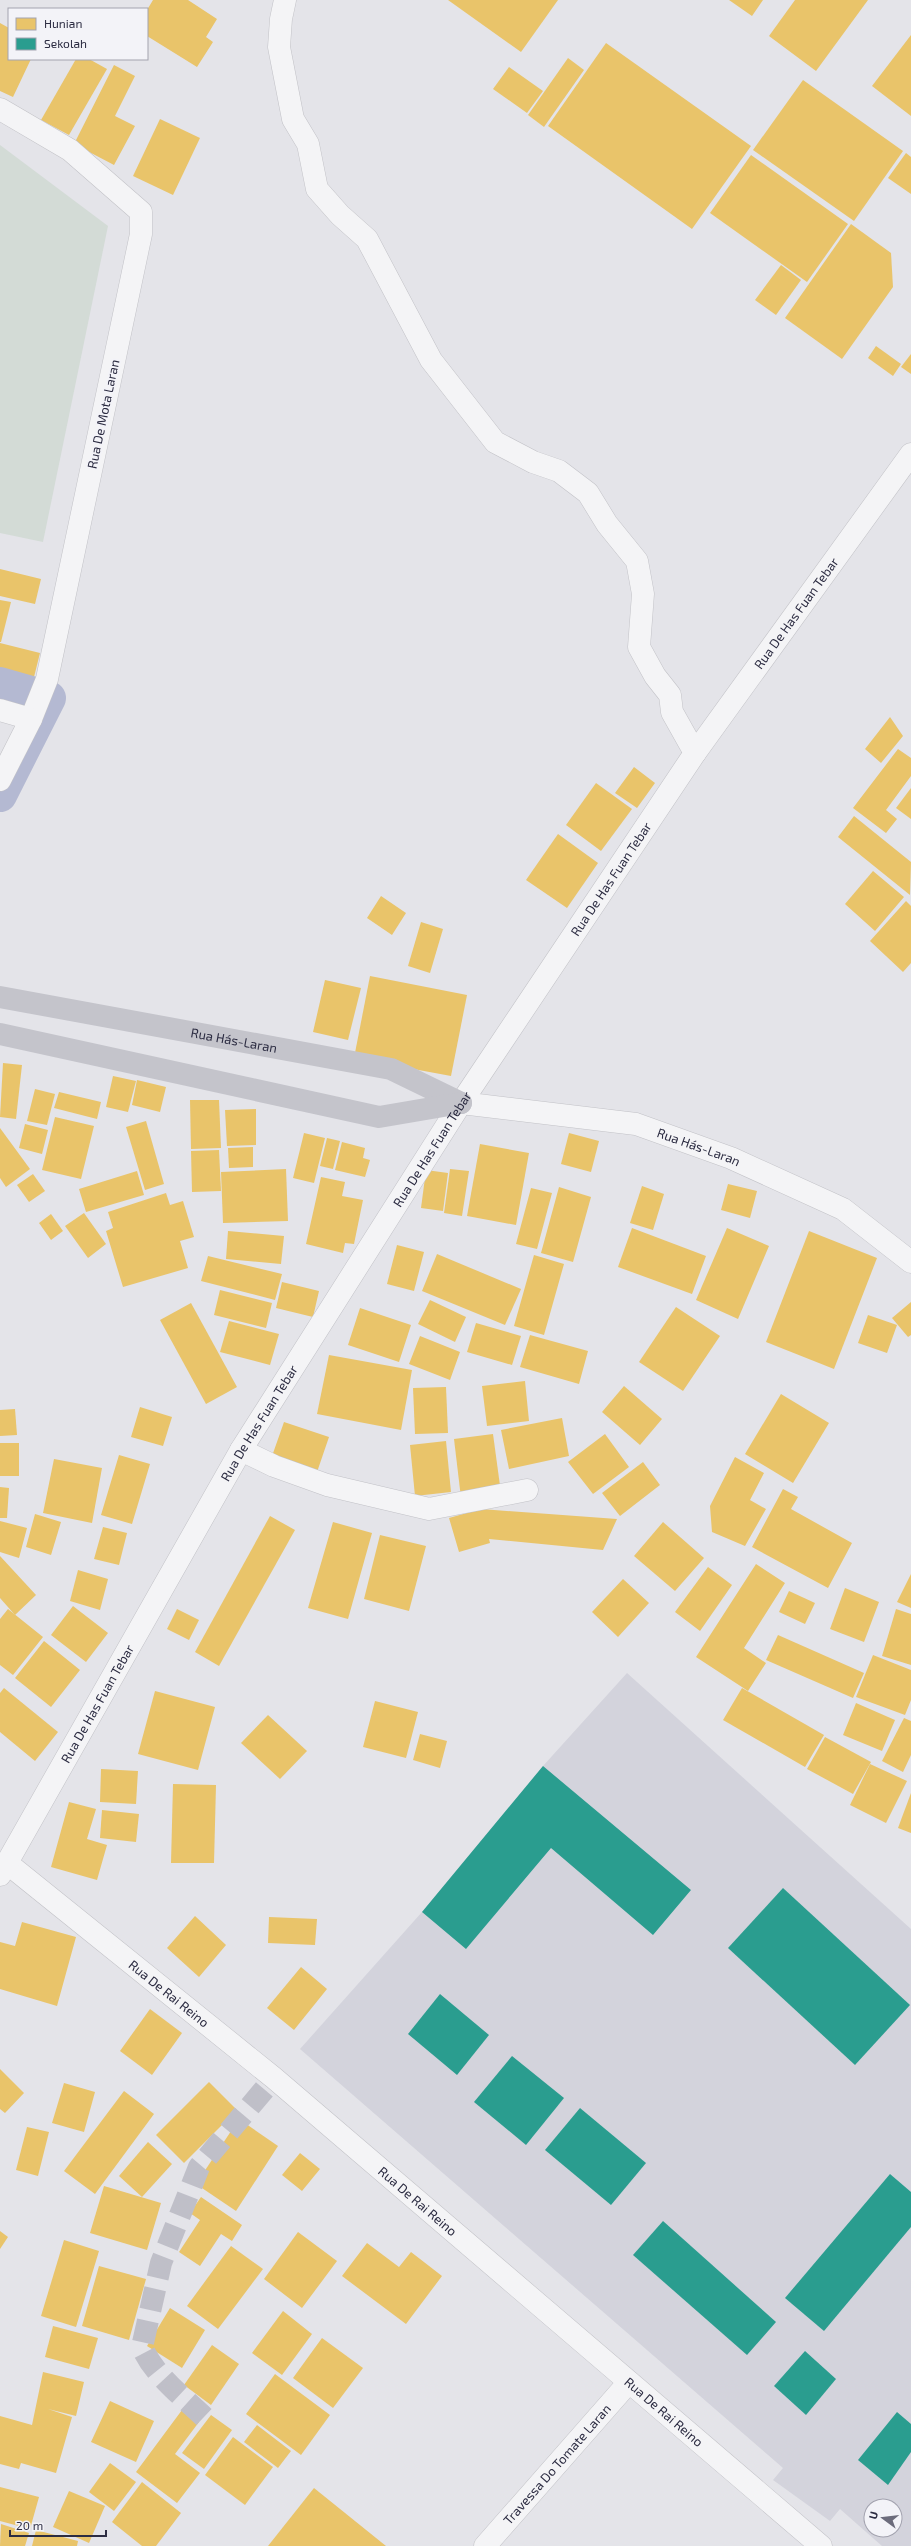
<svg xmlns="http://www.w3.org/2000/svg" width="911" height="2546" font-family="'Exo 2',sans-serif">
<rect width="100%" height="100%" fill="#e4e4e9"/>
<path fill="#d3d3dc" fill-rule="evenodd" d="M627 1673 911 1929V2546H882L840 2509 830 2521 773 2480 783 2468 300 2049 422 1912 543 1766ZM871 2506H895V2530H871Z"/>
<path fill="#d3dbd6" d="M0 145 108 226 43 542 0 533Z"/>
<g fill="#e9c46a">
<path d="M153 0H188L217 19 206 37 213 42 197 67 147 36V10Z"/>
<path d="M448 0H558L521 52Z"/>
<path d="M729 0H763L752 16Z"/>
<path d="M795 0H868L816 71 769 36Z"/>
<path d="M0 23 9 28V59H31L13 97 0 91Z"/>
<path d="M911 35V116L872 86Z"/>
<path d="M606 43 751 146 692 229 548 126Z"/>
<path d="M568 58 584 70 544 127 528 115Z"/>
<path d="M76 59H89L107 69 69 135 41 120Z"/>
<path d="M114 65 135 76 115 116 135 126 114 165 74 144Z"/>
<path d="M509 67 543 91 527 113 493 89Z"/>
<path d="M803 80 903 151 854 221 753 150Z"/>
<path d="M160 119 200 138 173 195 133 176Z"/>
<path d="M906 153 911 157V194L888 178Z"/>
<path d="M751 155 848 224 807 282 710 213Z"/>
<path d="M851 224 891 253 893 287 842 359 785 318Z"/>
<path d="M781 265 801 280 776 315 755 300Z"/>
<path d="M876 346 901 364 893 376 868 358Z"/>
<path d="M911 354V374L901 367Z"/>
<path d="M0 569 41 579 35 604 0 596Z"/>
<path d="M0 600 11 602 1 642H0Z"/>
<path d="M0 643 40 653 32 685 0 677Z"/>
<path d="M890 717 903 736 881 763 865 749Z"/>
<path d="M898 749 911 758V776L886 810 897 819 886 833 853 808Z"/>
<path d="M634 767 655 783 637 808 615 793Z"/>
<path d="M596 783 632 809 601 851 566 825Z"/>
<path d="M911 788V819L896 808Z"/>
<path d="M854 816 911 862 910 895 838 837Z"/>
<path d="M558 834 598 863 567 908 526 880Z"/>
<path d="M873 871 904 897 875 931 845 904Z"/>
<path d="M381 896 406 913 392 935 367 918Z"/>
<path d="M906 901 911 906V963L903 972 870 941Z"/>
<path d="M421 922 443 929 430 973 408 966Z"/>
<path d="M370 976 467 995 451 1076 354 1058Z"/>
<path d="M325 980 361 988 348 1040 313 1032Z"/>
<path d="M3 1063 22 1065 16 1119 0 1117Z"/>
<path d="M113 1076 136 1081 128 1112 106 1107Z"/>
<path d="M137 1080 166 1087 160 1112 132 1105Z"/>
<path d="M35 1089 55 1094 47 1125 27 1121Z"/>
<path d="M59 1092 101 1102 97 1119 54 1108Z"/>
<path d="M190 1100H219L221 1148 191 1149Z"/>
<path d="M256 1109V1145L227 1146 225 1110Z"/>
<path d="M55 1117 94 1126 81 1179 42 1170Z"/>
<path d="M146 1121 164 1184 145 1190 126 1127Z"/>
<path d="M25 1124 48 1130 42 1154 19 1148Z"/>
<path d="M0 1128 30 1169 6 1187 0 1178Z"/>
<path d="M304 1133 325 1138 314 1183 293 1178Z"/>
<path d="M569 1133 599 1141 591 1172 561 1164Z"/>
<path d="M327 1138 340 1141 333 1169 320 1166Z"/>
<path d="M342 1142 365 1148 363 1158 370 1160 365 1177 335 1170Z"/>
<path d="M480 1144 529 1153 516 1225 467 1216Z"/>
<path d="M253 1147V1167L229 1168 228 1148Z"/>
<path d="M219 1150 221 1191 192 1192 191 1151Z"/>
<path d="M286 1169 288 1221 223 1223 221 1172Z"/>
<path d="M450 1169 469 1171 462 1216 444 1213Z"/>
<path d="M426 1170 448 1173 443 1211 421 1208Z"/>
<path d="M137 1171 144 1195 86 1212 79 1189Z"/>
<path d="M33 1174 45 1191 29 1202 17 1185Z"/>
<path d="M321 1177 345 1182 342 1196 363 1200 354 1244 345 1243 343 1253 306 1244Z"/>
<path d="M728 1184 757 1191 750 1218 721 1210Z"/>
<path d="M642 1186 664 1194 653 1230 630 1223Z"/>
<path d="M559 1187 591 1197 573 1262 541 1253Z"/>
<path d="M531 1188 552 1193 537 1249 516 1244Z"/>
<path d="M166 1193 170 1205 183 1201 194 1237 180 1241 188 1268 123 1287 106 1231 113 1228 108 1212Z"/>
<path d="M84 1213 106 1244 88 1258 65 1226Z"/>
<path d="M51 1214 63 1231 51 1240 39 1223Z"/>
<path d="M632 1228 706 1256 692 1294 618 1267Z"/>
<path d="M727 1228 769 1246 738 1319 696 1300Z"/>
<path d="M228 1231 284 1236 281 1264 226 1259Z"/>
<path d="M809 1231 877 1258 834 1369 766 1342Z"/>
<path d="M397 1245 424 1252 414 1291 387 1284Z"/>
<path d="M437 1254 521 1289 505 1325 422 1291Z"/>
<path d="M534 1255 564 1264 544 1335 514 1326Z"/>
<path d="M208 1256 282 1274 275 1300 201 1281Z"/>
<path d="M282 1282 319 1291 313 1317 276 1308Z"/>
<path d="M220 1290 272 1303 266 1328 214 1315Z"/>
<path d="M430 1300 466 1317 455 1342 418 1324Z"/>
<path d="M911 1302V1335L908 1337 892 1318Z"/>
<path d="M191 1303 237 1387 206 1404 160 1320Z"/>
<path d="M676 1307 720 1336 683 1391 639 1362Z"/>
<path d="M360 1308 411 1325 399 1362 348 1345Z"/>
<path d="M868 1315 897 1325 887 1353 858 1343Z"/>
<path d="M229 1321 279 1334 270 1365 220 1352Z"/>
<path d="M476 1323 521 1336 512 1365 467 1352Z"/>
<path d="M530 1335 588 1351 579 1384 520 1367Z"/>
<path d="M420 1336 460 1352 450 1380 409 1364Z"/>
<path d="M329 1355 412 1370 401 1430 317 1414Z"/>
<path d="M525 1381 529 1421 487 1426 482 1386Z"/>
<path d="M624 1386 662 1419 640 1445 602 1412Z"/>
<path d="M446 1387 448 1433 415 1434 413 1388Z"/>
<path d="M781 1394 829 1423 793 1483 745 1454Z"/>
<path d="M140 1407 172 1417 163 1446 131 1437Z"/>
<path d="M15 1409 17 1435 0 1436V1410Z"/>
<path d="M562 1418 569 1456 509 1469 501 1430Z"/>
<path d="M284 1422 329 1437 316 1475 271 1459Z"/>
<path d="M493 1434 501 1493 461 1498 454 1439Z"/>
<path d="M605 1434 629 1467 593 1494 568 1462Z"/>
<path d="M446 1441 451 1492 415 1496 410 1445Z"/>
<rect x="0" y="1443" width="19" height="33"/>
<path d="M119 1455 150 1464 132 1524 101 1515Z"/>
<path d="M735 1457 764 1473 750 1500 766 1509 745 1546 712 1532 710 1506Z"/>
<path d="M54 1459 102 1468 92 1523 43 1513Z"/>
<path d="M643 1462 660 1485 620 1516 602 1493Z"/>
<path d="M0 1487 9 1488 7 1518H0Z"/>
<path d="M783 1489 798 1497 791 1509 852 1543 828 1588 752 1547Z"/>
<path d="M481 1509 617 1519 603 1550 489 1539 490 1543 459 1552 449 1518Z"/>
<path d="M35 1514 61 1522 51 1555 26 1547Z"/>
<path d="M270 1516 295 1530 219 1666 195 1652Z"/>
<path d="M0 1521 27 1528 19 1558 0 1552Z"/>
<path d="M333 1522 372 1533 348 1619 308 1608Z"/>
<path d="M663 1522 704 1558 675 1591 634 1556Z"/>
<path d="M103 1527 127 1533 119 1565 94 1559Z"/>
<path d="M380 1535 426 1546 409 1611 364 1599Z"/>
<path d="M0 1556 36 1595 15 1615 0 1598Z"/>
<path d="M756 1564 785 1583 744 1648 766 1663 748 1691 696 1657Z"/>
<path d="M708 1567 732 1585 700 1631 675 1612Z"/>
<path d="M78 1570 108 1579 100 1610 70 1601Z"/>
<path d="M911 1574V1608L897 1602Z"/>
<path d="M623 1579 649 1603 618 1637 592 1612Z"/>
<path d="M845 1588 879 1602 864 1642 830 1629Z"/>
<path d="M789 1591 815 1603 805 1624 779 1612Z"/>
<path d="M73 1606 108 1633 86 1662 51 1635Z"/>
<path d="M8 1609 43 1637 13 1675 0 1665V1619Z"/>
<path d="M177 1609 199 1620 189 1640 167 1629Z"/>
<path d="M896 1609 911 1614V1665L882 1656Z"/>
<path d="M778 1635 864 1673 853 1698 766 1660Z"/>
<path d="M44 1641 80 1670 51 1707 15 1678Z"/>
<path d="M873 1655 911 1670V1700L905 1715 856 1697Z"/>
<path d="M4 1688 58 1732 35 1761 0 1732V1693Z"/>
<path d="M742 1688 824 1735 805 1767 723 1720Z"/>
<path d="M155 1691 215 1707 198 1770 138 1754Z"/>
<path d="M375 1701 418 1712 406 1758 363 1747Z"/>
<path d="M856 1703 895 1720 882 1751 843 1735Z"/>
<path d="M268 1715 307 1751 280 1779 241 1743Z"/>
<path d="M904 1718 911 1721V1755L903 1772 882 1761Z"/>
<path d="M420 1734 447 1741 440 1768 413 1760Z"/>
<path d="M825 1737 871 1762 853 1794 807 1769Z"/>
<path d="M870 1764 907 1781 886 1823 850 1805Z"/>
<path d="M101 1769 138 1771 136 1804 100 1802Z"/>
<path d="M173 1784 216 1785 214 1863H171Z"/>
<path d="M911 1793V1833L898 1828Z"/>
<path d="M69 1802 96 1809 87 1839 107 1845 97 1880 51 1867Z"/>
<path d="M102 1810 139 1814 136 1842 100 1838Z"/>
<path d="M195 1916 226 1945 199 1977 167 1948Z"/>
<path d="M269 1917 317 1919 315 1945 268 1943Z"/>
<path d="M22 1922 76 1937 57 2006 0 1989V1942L15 1946Z"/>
<path d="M301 1967 327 1989 294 2030 267 2008Z"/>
<path d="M150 2009 182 2033 152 2075 120 2051Z"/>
<path d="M0 2069 24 2093 5 2113 0 2109Z"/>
<path d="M209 2082 237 2110 184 2163 156 2135Z"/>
<path d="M64 2083 95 2092 84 2132 52 2123Z"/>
<path d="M124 2091 154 2114 95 2194 64 2171Z"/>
<path d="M239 2119 278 2146 236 2211 196 2184Z"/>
<path d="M27 2127 49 2132 38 2176 16 2170Z"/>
<path d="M148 2142 172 2164 142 2197 119 2176Z"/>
<path d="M300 2153 320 2169 302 2191 282 2175Z"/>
<path d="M104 2186 161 2203 147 2250 90 2233Z"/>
<path d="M201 2197 242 2225 232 2241 221 2234 200 2266 179 2252 200 2220 190 2213Z"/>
<path d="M0 2231 8 2237 0 2249Z"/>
<path d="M298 2232 337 2261 302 2308 264 2279Z"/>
<path d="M64 2240 99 2251 76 2327 41 2316Z"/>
<path d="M367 2243 399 2267 411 2252 442 2276 406 2324 342 2276Z"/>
<path d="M231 2246 263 2269 218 2329 187 2306Z"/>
<path d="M99 2266 146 2279 129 2340 82 2326Z"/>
<path d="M170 2308 205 2330 182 2368 147 2346Z"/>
<path d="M283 2311 312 2334 282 2375 252 2353Z"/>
<path d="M53 2326 98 2338 89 2369 45 2357Z"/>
<path d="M322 2338 363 2368 333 2408 293 2378Z"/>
<path d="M212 2345 239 2364 211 2405 184 2385Z"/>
<path d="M43 2372 84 2382 76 2416 48 2409 72 2417 56 2473 21 2463 19 2469 0 2464V2416L32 2425Z"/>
<path d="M275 2374 330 2415 301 2455 246 2414Z"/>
<path d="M110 2401 154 2421 136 2462 91 2442Z"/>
<path d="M182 2410 199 2422 175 2454 200 2473 177 2503 136 2472Z"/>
<path d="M211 2415 232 2430 204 2469 182 2453Z"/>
<path d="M257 2425 291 2451 278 2468 244 2442Z"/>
<path d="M233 2437 273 2467 245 2505 205 2475Z"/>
<path d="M110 2463 136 2482 114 2511 89 2492Z"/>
<path d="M142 2482 181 2513 156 2546H142L112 2522Z"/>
<path d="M0 2487 39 2497 30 2529 0 2521Z"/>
<path d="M314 2488 386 2546H268Z"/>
<path d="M69 2491 105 2506 89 2543 53 2527Z"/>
<path d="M1 2524 29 2533 25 2546H0Z"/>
<path d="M36 2530 78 2541 77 2546H32Z"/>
</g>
<g fill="#2a9d8f">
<path d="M543 1766 691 1890 653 1935 551 1848 466 1949 422 1912Z"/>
<path d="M783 1888 910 2005 855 2065 728 1948Z"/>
<path d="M440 1994 489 2035 457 2075 408 2034Z"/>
<path d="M512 2056 564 2098 526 2145 474 2102Z"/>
<path d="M580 2108 646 2163 611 2205 545 2150Z"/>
<path d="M890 2174 911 2192V2227L824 2331 785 2298Z"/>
<path d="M663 2221 776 2322 747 2355 633 2255Z"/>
<path d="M805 2351 836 2379 806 2415 774 2386Z"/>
<path d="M897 2412 911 2424V2452L888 2485 858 2460Z"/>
</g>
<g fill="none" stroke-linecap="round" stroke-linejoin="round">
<path stroke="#b4b9d2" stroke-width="34" d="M0 684 49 698 0 795"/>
<path stroke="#bfbfc8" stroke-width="22" stroke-dasharray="22 11" stroke-linecap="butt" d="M204 2417C183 2397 153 2374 142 2347L161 2263 199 2167 274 2078"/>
<defs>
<g id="minor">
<path d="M285 0 281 19 279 47 293 119 308 144 317 189 340 215 367 239 431 360 495 442 533 462 559 471 588 493 607 524 637 561 643 594 639 647 655 676 670 695 672 712 695 753"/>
<path d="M0 109 70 150 141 212V234L47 679 31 719 0 780"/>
<path d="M0 710 31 719"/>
<path id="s1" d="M461 1103 636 1124 731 1158 843 1209 911 1262"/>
<path d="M241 1450 274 1466 327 1485 429 1509 527 1490"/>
<path id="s2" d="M7 1863 274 2078 821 2546"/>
<path id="s3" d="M485 2546 629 2382"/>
</g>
<g id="tertiary">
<path id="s4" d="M0 1875 241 1450 461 1103 695 753 911 454"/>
</g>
</defs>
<use href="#minor" stroke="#c2c2c7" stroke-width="23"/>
<use href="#tertiary" stroke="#c2c2c7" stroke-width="23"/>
<use href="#minor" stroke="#f4f4f6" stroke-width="22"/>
<use href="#tertiary" stroke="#f4f4f6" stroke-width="22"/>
<g stroke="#c4c4cb" stroke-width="22">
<path id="s5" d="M0 997 391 1069 461 1103"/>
<path d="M0 1034 379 1117 461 1103"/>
</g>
</g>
<g text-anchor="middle" stroke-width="4" stroke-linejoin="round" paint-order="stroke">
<g font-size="13" fill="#2c2c42" stroke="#f3f3f8">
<text transform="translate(103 414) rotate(-78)" y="5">Rua De Mota Laran</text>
<text dy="5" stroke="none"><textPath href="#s4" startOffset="1493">Rua De Has Fuan Tebar</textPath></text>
<text dy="5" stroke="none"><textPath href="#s4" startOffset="1169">Rua De Has Fuan Tebar</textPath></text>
<text dy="5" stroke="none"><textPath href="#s5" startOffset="238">Rua Hás-Laran</textPath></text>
<text dy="5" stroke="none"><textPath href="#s1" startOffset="243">Rua Hás-Laran</textPath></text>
<text dy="5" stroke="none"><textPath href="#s4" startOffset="845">Rua De Has Fuan Tebar</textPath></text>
<text dy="5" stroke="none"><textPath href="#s4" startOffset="521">Rua De Has Fuan Tebar</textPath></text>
<text dy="5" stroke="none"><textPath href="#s4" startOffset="197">Rua De Has Fuan Tebar</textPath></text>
<text dy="5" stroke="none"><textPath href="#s2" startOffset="208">Rua De Rai Reino</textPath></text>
<text dy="5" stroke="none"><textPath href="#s2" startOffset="532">Rua De Rai Reino</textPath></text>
<text dy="5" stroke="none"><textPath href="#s2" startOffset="856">Rua De Rai Reino</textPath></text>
<text dy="5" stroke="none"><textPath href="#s3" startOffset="109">Travessa Do Tomate Laran</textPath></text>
</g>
</g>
<rect x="8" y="8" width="140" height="52" fill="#f3f3f8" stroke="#a3a3af"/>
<rect x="16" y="18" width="20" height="12" fill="#e9c46a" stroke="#a3a3af"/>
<text x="44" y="28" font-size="12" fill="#2c2c42">Hunian</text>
<rect x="16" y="38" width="20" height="12" fill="#2a9d8f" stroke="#a3a3af"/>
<text x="44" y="48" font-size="12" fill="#2c2c42">Sekolah</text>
<g transform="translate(883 2518) rotate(285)"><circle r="19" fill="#f3f3f8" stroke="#a3a3af"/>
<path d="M0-3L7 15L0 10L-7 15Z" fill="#6c6c7c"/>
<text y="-6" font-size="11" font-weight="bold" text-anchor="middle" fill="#2c2c42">U</text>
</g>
<path d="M10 2530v6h96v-6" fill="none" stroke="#2c2c42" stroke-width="2"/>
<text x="16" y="2530" font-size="12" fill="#2c2c42" stroke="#f3f3f8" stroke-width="3" paint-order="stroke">20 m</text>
</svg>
